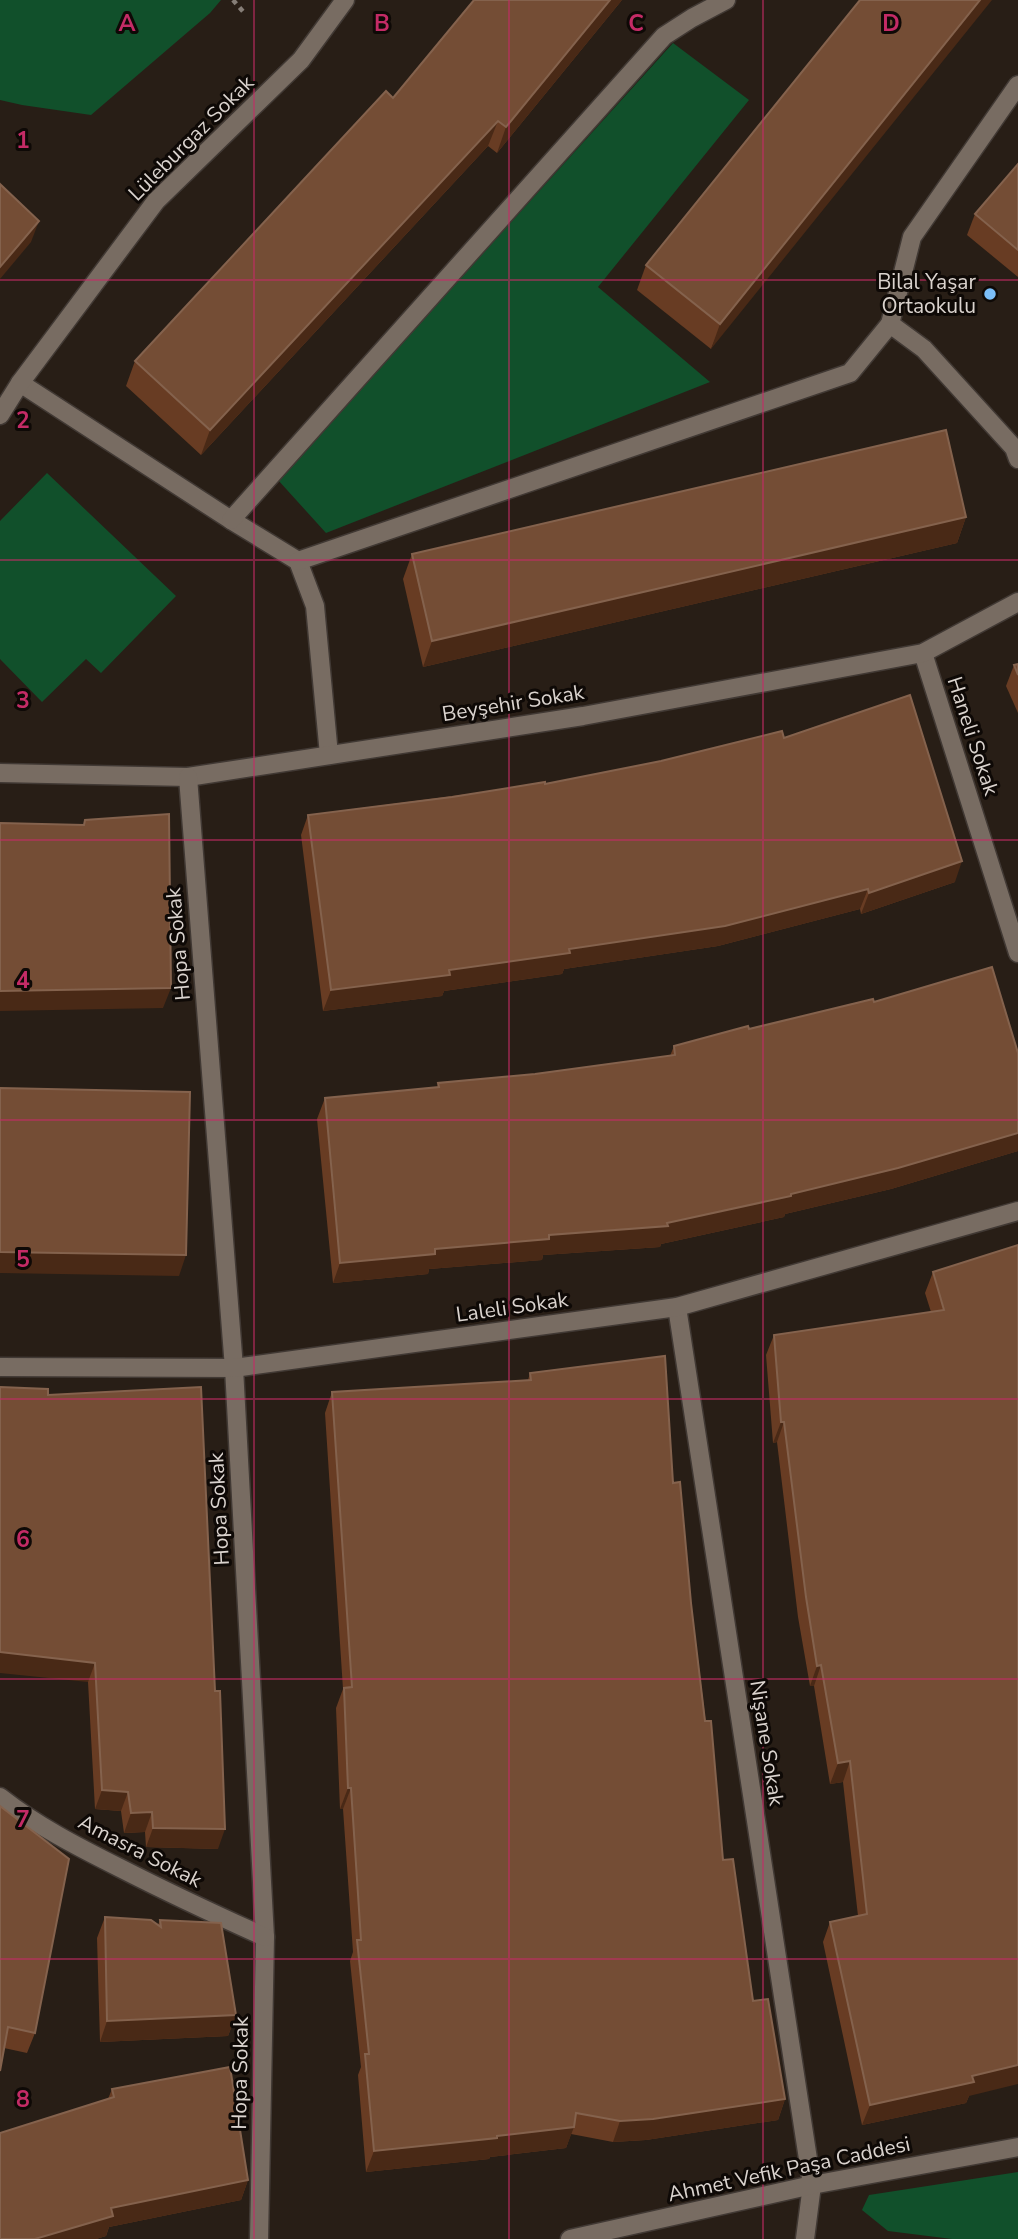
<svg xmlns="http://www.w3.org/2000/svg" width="1018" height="2239" font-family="'Nunito Sans',sans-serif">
<rect width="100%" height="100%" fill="#281e16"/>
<g fill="#11502b">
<path d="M0 0H221L210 13 91 115 22 105 0 100Z"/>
<path d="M673 43 749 100 598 287 710 382 326 533 278 480Z"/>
<path d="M47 473 176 596 101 673 86 659 42 702 0 659V521Z"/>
<path d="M1018 2172V2239H952L888 2231 862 2210 869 2195Z"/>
</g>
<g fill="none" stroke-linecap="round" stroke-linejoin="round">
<defs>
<g id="service">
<path d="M890 324 912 237 1018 85"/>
<path d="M20 383 231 520 298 561 315 606 329 755"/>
<path d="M231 520 664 36 692 18 726 0"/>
<path d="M298 561 850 373 890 324 924 349 1014 448 1018 459"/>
</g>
<g id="minor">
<path d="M0 415 20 383 156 201 301 60 345 0"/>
<path d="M923 653 1018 953"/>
<path d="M0 773 188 777 583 716 923 653 1018 602"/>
<path d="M188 777 234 1368 265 1937 259 2239"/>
<path d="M677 1307 812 2185 805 2239"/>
<path d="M0 1367 234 1368 677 1307 1018 1211"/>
<path d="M0 1797C37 1826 78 1847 120 1868 167 1892 216 1915 265 1937"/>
</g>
<path id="tertiary" d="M570 2239 812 2185 1018 2147"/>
</defs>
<use href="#service" stroke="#413934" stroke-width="21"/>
<use href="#minor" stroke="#413934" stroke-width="21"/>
<use href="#tertiary" stroke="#413934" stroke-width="21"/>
<path stroke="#867e77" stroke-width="4.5" stroke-dasharray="5 5" stroke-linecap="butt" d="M233 0 246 15"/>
<use href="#service" stroke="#786c62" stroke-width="18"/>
<use href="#minor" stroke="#786c62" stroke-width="18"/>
<use href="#tertiary" stroke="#786c62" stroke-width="18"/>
</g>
<g fill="#683c23">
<path d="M622 0 497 153 488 146 201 455 126 386 135 361 393 98Z"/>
<path d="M860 0 711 349 637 290 646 265Z"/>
<path d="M1018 164V277L967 235 975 214Z"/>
<path d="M966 517 957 543 423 667 403 579 412 554Z"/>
<path d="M1018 664V713L1006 686 1014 665Z"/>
<path d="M784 738 955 882 861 914 860 909 718 946 564 969 562 974 444 991 442 996 323 1011 301 835 308 815 545 784Z"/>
<path d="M874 1002 1018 1053V1151L891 1189 785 1214 784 1217 661 1244 660 1247 543 1255 542 1260 429 1269 428 1274 333 1283 317 1119 325 1098 437 1088 438 1083 535 1074 670 1056 674 1046Z"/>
<path d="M1018 1245 969 2096 966 2103 862 2125 823 1942 830 1922 858 1916 843 1782 830 1784 814 1686H810L798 1617 777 1442 773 1443 766 1355 774 1335 931 1312 925 1293 933 1272Z"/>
<path d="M530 1373 673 1483 691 1603 723 1860 753 2001 785 2099 778 2120 646 2140 613 2142 571 2134 566 2148 490 2157 489 2159 366 2172 358 2075 361 2067 350 1961 353 1952 343 1809H340L336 1708 343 1689 325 1413 332 1392 528 1380Z"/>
<path d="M48 1395 218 1849 146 1847 145 1832 124 1833 121 1811 95 1809 88 1682Z"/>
<path d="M0 1806 35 2033 27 2053 4 2048Z"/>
<path d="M105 1917 158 1925 160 1920 236 2015 228 2036 100 2042 97 1938Z"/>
<path d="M112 2089 248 2180 241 2200 109 2227 106 2236 96 2239H0L108 2099Z"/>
</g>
<g fill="#492916">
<path d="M610 0H622L497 153 506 127Z"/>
<path d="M980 0H992L711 349 720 324Z"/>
<path d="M498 121 488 146 201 455 210 430Z"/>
<path d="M39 221 31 242 0 279V267Z"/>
<path d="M966 517 957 543 423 667 432 641Z"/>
<path d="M962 861 955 882 861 914 869 893Z"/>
<path d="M868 889 860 909 718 946 564 969 562 974 444 991 442 996 323 1011 331 990 569 949Z"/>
<path d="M171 988 163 1008 0 1011V991Z"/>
<path d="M1018 1133V1151L891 1189 785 1214 784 1217 661 1244 660 1247 543 1255 542 1260 429 1269 428 1274 333 1283 340 1263 435 1249 549 1235 667 1223 791 1194Z"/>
<path d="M0 1252 186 1255 179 1276 0 1273Z"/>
<path d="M781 1422H784L777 1442 773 1443Z"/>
<path d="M0 1652 95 1663 88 1682 0 1673Z"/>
<path d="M821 1665 814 1686H810L817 1666Z"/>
<path d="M850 1761 843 1782 830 1784 838 1763Z"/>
<path d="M348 1788H351L343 1809H340Z"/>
<path d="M102 1790 128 1792 121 1811 95 1809Z"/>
<path d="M152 1812 145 1832 124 1833 131 1813Z"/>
<path d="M153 1828 225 1829 218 1849 146 1847Z"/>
<path d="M236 2015 228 2036 100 2042 107 2021Z"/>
<path d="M1018 2065V2084L969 2096 966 2103 862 2125 870 2105 972 2076Z"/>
<path d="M785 2099 778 2120 646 2140 613 2142 620 2121Z"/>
<path d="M574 2127 566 2148 490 2157 489 2159 366 2172 374 2151Z"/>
<path d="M248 2180 241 2200 109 2227 106 2236 96 2239H35L111 2208Z"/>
</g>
<g fill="#744d35" stroke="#84624d" stroke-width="2">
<path d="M474 0H610L506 127 498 121 210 430 135 361 386 91 393 98Z"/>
<path d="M860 0H980L720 324 646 265Z"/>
<path d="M1018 164V250L975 214Z"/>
<path d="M0 184 39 221 0 267Z"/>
<path d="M946 430 966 517 432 641 412 554Z"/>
<path d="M1018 664V675L1014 665Z"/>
<path d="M910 695 962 861 869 893 868 889 725 926 569 949 570 953 449 970 450 975 331 990 308 815 452 797 545 782V784L661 761 782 731 784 738Z"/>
<path d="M169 814 171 988 0 991V823L84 825 85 820Z"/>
<path d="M992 967 1018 1053V1133L898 1168 791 1194V1196L667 1223 668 1226 549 1235V1239L435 1249V1254L340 1263 325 1098 439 1087 438 1083 535 1074 675 1055 674 1046 748 1026 749 1029 873 999 874 1002Z"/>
<path d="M0 1088 190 1092 186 1255 0 1252Z"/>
<path d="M1018 1245V2065L972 2076 974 2082 870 2105 830 1922 867 1914 850 1761 838 1763 821 1665 817 1666 806 1597 784 1422H781L774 1335 944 1310 933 1272Z"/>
<path d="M665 1356 673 1483 680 1482 691 1603 705 1721H711L723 1860 733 1859 753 2001 768 1999 785 2099 653 2119 620 2121 576 2113 574 2127 497 2136V2138L374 2151 365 2054H369L357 1940H361L351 1788H348L344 1688 352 1687 332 1392 531 1380 530 1373Z"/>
<path d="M0 1387 48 1389V1395L201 1387 215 1691H220L225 1829 153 1828 152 1812 131 1813 128 1792 102 1790 95 1663 0 1652Z"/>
<path d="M0 1806 69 1859 35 2033 8 2027 0 2071Z"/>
<path d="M105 1917 151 1920 161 1927 160 1920 221 1923 236 2015 107 2021Z"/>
<path d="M230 2067 248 2180 111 2208 113 2216 35 2239H0V2133L114 2097 112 2089Z"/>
</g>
<path fill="none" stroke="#c42b66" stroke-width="2" stroke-opacity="0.55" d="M254 0V2239M509 0V2239M763 0V2239M0 280H1018M0 560H1018M0 840H1018M0 1120H1018M0 1399H1018M0 1679H1018M0 1959H1018"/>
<circle fill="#7bbef8" stroke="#0e0906" stroke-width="2.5" cx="990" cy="294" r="7"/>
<g text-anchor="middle" stroke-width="6" stroke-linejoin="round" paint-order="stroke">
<g font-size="21" fill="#dad3ce" stroke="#0e0906">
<text transform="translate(191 138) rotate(-45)" y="7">Lüleburgaz Sokak</text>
<text transform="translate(513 703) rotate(-9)" y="7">Beyşehir Sokak</text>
<text transform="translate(973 736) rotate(72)" y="7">Haneli Sokak</text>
<text transform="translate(178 944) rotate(-95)" y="7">Hopa Sokak</text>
<text transform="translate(512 1307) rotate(-8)" y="7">Laleli Sokak</text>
<text transform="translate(219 1509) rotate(-93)" y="7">Hopa Sokak</text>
<text transform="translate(767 1743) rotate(81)" y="7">Nişane Sokak</text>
<text transform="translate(140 1851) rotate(27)" y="7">Amasra Sokak</text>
<text transform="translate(240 2073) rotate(-89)" y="7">Hopa Sokak</text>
<text transform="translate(789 2169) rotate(-12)" y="7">Ahmet Vefik Paşa Caddesi</text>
</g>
<g font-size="21" fill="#dad3ce" stroke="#0e0906" text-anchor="end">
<text x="976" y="289">Bilal Yaşar<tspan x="976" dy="24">Ortaokulu</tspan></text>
</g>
</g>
<g font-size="23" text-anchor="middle" font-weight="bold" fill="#c42b66" stroke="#0e0906" stroke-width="6" stroke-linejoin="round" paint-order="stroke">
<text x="127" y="31">A</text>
<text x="382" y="31">B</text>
<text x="636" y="31">C</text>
<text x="891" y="31">D</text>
<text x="23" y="148">1</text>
<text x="23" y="428">2</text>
<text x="23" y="708">3</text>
<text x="23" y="988">4</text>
<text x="23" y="1267">5</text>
<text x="23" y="1547">6</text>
<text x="23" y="1827">7</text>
<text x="23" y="2107">8</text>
</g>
</svg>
